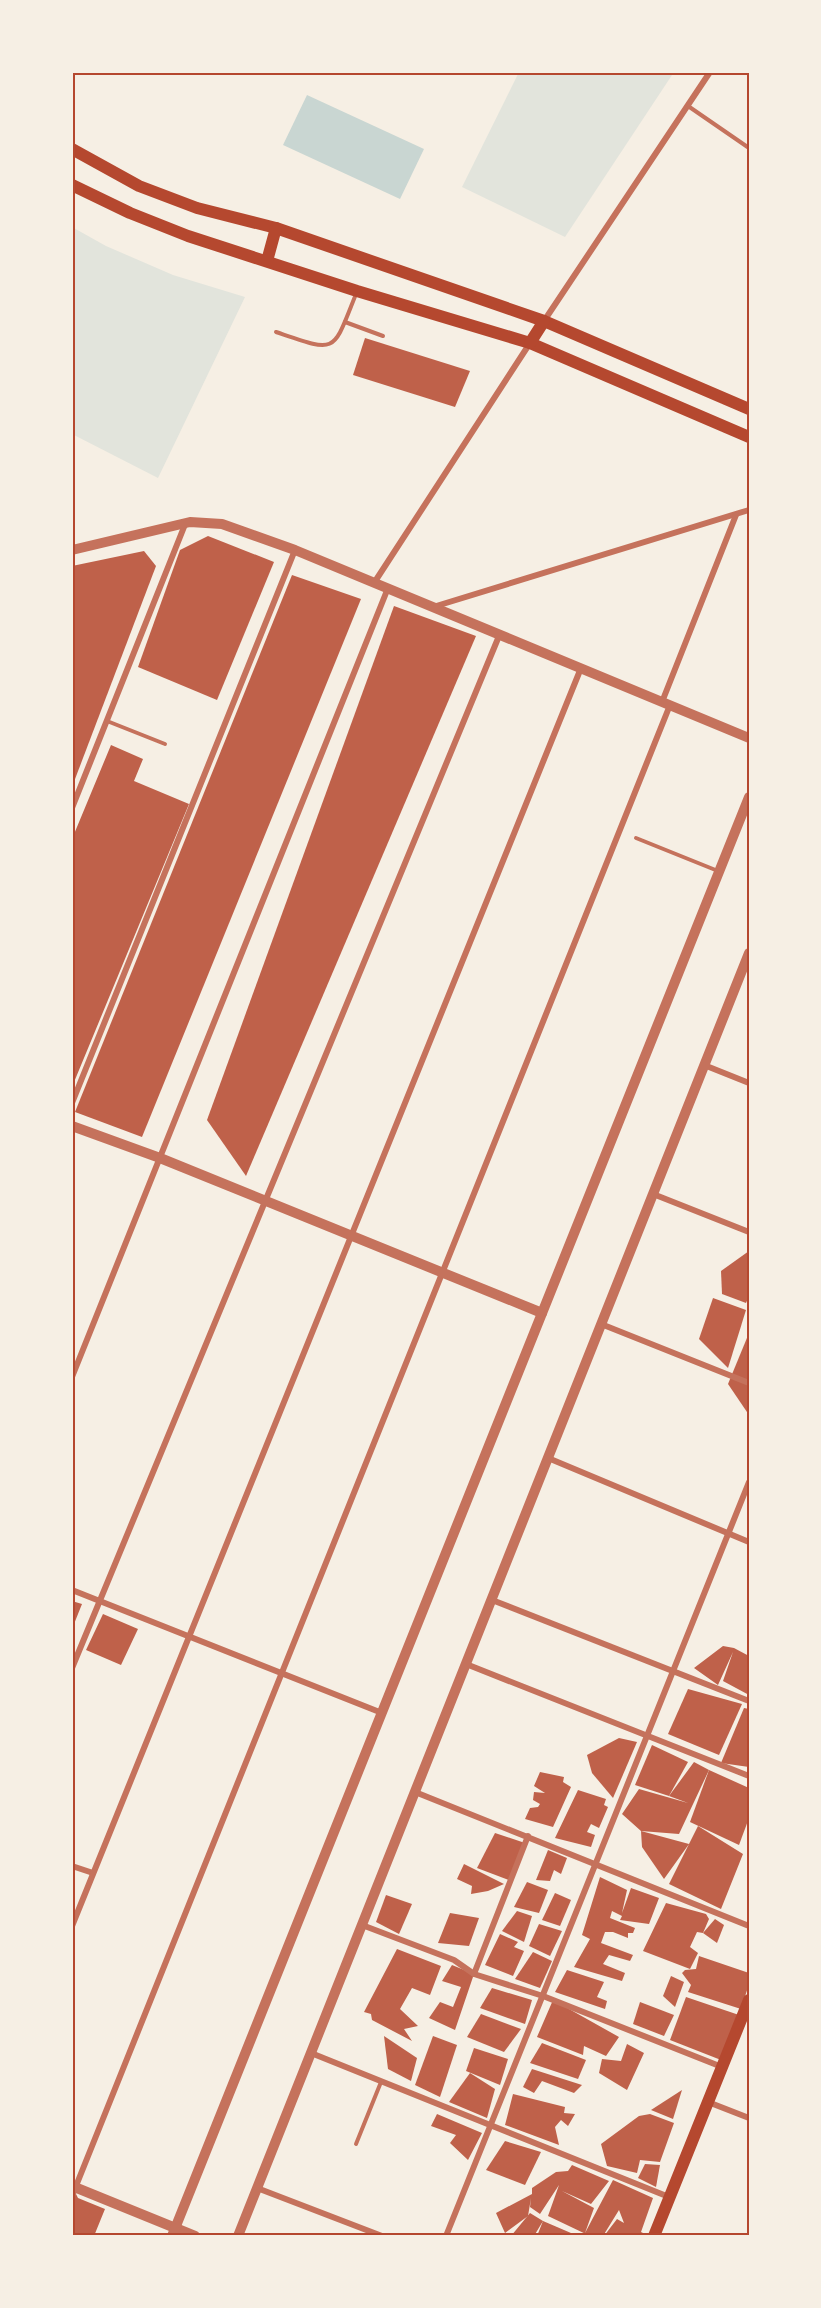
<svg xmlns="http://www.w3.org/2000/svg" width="821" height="2308" font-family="'Fira Sans Condensed',sans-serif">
<rect width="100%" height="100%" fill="#f6efe4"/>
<g fill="#e2e4dc">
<path d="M519 72H674L565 237 462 187Z"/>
<path d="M72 227 106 246 173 275 245 297 158 478 72 434Z"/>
</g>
<path fill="#c9d6d2" d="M307 95 424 149 400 199 283 145Z"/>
<g fill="#bf614a">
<path d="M365 338 470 371 455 407 353 375Z"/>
<path d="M208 536 274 562 217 700 138 667 180 550Z"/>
<path d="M144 551 156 566 72 787V566Z"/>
<path d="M292 575 361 599 142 1137 75 1112Z"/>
<path d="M394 606 476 636 246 1176 207 1120Z"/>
<path d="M111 745 143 759 134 781 189 804 72 1087V839Z"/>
<path d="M749 1251V1296L746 1303 722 1294 721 1271Z"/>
<path d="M713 1298 746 1310 728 1368 699 1339Z"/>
<path d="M749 1333V1415L728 1384Z"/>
<path d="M72 1601 82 1604 72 1629Z"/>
<path d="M103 1614 138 1629 121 1665 86 1650Z"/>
<path d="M723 1646 734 1648 749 1656V1695L723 1681 733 1652 718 1685 694 1668Z"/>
<path d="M688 1689 742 1704 719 1755 668 1734Z"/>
<path d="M744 1708 749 1709V1767L721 1763Z"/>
<path d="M619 1738 637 1742 613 1798 592 1773 587 1755Z"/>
<path d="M652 1745 688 1762 669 1796 635 1785Z"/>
<path d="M694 1762 709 1770 679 1834 641 1831 622 1814 639 1789 688 1803 669 1796Z"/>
<path d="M709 1770 749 1788V1818L739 1845 690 1822Z"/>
<path d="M540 1772 564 1777 563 1782 571 1787 553 1827 525 1819 530 1808 538 1807 540 1804 533 1800 534 1792 545 1793 534 1786Z"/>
<path d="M578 1790 606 1799 604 1805 608 1807 599 1828 591 1824 587 1832 595 1835 591 1847 555 1838Z"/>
<path d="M698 1826 743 1854 721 1909 669 1884 689 1844 664 1879 642 1847 641 1831 689 1844Z"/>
<path d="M495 1833 525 1843 511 1881 477 1868Z"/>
<path d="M548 1850 567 1858 561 1874 554 1870 550 1881 536 1880Z"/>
<path d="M464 1864 504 1884 488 1891 471 1894 472 1886 457 1879Z"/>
<path d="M600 1877 627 1890 622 1913 631 1888 659 1898 649 1924 620 1920 622 1916 612 1911 610 1918 635 1928 633 1933H628V1938L613 1932H605L601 1943 633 1955 630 1961 609 1955 603 1964 625 1973 622 1981 574 1967 590 1939 582 1935Z"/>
<path d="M527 1882 548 1890 539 1913 514 1907Z"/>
<path d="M555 1893 571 1900 560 1926 542 1920Z"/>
<path d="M386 1895 412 1904 399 1934 376 1922Z"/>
<path d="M666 1903 706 1914 709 1919 703 1933 697 1932 690 1947 698 1953 690 1969 643 1951Z"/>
<path d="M517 1911 532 1916 524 1942 502 1931Z"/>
<path d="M450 1913 479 1918 469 1946 438 1943Z"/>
<path d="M715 1919 724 1925 717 1943 703 1933Z"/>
<path d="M539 1924 562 1931 550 1956 529 1946Z"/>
<path d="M500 1934 518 1942 514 1947 524 1951 513 1976 485 1965Z"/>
<path d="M397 1949 441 1966 430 1995 412 1988 400 2009 418 2026 404 2029 412 2041 372 2020 371 2014 364 2012Z"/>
<path d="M533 1952 552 1961 540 1988 515 1979Z"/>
<path d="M699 1956 749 1973V1984L741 2009 688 1992 691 1985 682 1973 685 1970 696 1969Z"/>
<path d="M452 1965 474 1974 455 2030 429 2018 440 2002 453 2007 461 1987 442 1981Z"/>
<path d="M567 1970 604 1982 597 1997 607 2001 605 2009 555 1992Z"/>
<path d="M671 1976 684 1982 675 2007 663 1996Z"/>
<path d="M492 1988 532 2000 525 2024 480 2008Z"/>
<path d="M686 1997 739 2015 721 2060 670 2040Z"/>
<path d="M553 2000 619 2037 606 2056 584 2046 583 2055 537 2037Z"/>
<path d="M640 2002 674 2015 664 2036 633 2024Z"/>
<path d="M481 2014 521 2029 504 2052 467 2037Z"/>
<path d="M384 2036 417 2058 411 2081 388 2069Z"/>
<path d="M433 2036 457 2045 440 2097 415 2085Z"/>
<path d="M542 2043 586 2060 578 2079 530 2063Z"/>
<path d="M627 2044 644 2053 627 2090 599 2073 602 2059 621 2061Z"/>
<path d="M474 2048 508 2059 500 2085 466 2071Z"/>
<path d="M532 2069 582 2085 574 2093 542 2081 534 2093 523 2087Z"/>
<path d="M470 2073 495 2089 487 2118 449 2102Z"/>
<path d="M682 2090 673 2119 651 2110Z"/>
<path d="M513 2094 565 2107 564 2113 575 2114 568 2126 561 2120 555 2127 559 2145 505 2125Z"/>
<path d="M437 2114 482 2133 468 2160 450 2143 456 2135 431 2126Z"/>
<path d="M650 2114 674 2123 660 2162 640 2160 637 2173 607 2166 601 2144 639 2116Z"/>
<path d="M505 2141 541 2152 525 2185 486 2170Z"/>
<path d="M645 2164 660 2165 656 2187 638 2178Z"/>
<path d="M572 2165 609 2181 591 2204 562 2191 594 2208 585 2233 613 2180 653 2198 641 2232 645 2234 644 2236H604L617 2219 624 2223 619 2210 603 2236H590L548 2216 559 2185 540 2214 530 2207 531 2198 528 2216 505 2233 496 2213 532 2194V2188L556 2172 568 2171Z"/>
<path d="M72 2194H76L78 2198 105 2209 94 2236H72Z"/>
<path d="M530 2213 543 2221 578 2236H537L543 2221 534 2236H511Z"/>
</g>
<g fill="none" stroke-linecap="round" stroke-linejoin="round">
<g stroke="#c5725c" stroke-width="4">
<path d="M688 106 749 148"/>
<path d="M345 322 383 336"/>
<path d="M276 332C338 353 332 354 356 294"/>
<path d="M107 721 165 744"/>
<path d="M636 838 718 871"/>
<path d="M356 2144 381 2082"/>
</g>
<g stroke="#c5725c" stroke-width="6">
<path d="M544 321 710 72"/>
<path d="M374 583 530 343"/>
<path d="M433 607 749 510"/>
<path d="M662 702 736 515"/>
<path d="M72 808 186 522"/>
<path d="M704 1065 749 1083"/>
<path d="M72 1103 295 550"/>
<path d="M653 1194 749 1232"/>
<path d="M601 1324 749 1383"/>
<path d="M72 1377 388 588"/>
<path d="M548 1458 749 1542"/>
<path d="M72 1590 382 1713"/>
<path d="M492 1600 749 1701"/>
<path d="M466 1664 749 1776"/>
<path d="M72 1668 499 636"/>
<path d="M415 1792 749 1926"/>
<path d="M72 1866 93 1873"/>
<path d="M362 1925 454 1960 474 1974 543 1996 722 2067"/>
<path d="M72 1926 581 668"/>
<path d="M474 1974 528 1836"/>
<path d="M311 2053 669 2197"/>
<path d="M708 2102 749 2118"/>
<path d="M257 2188 382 2236"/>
<path d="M72 2196 670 705"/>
<path d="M446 2236 749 1482"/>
</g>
<g stroke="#c5725c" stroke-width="10">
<path d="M72 550 190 522 222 524 295 550 749 738"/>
<path d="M72 1126 160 1158 542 1313"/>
<path d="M72 2186 195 2236"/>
<path d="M172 2236 749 797"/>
<path d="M238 2236 749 953"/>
</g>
<g stroke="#b5482f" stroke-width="12">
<path d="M72 149 139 186 197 208 276 228 544 321 749 409"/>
<path d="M72 185 130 213 188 236 357 291 530 343 749 437"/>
<path d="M267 261 276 228"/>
<path d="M530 343 544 321"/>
<path d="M654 2236 749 2000"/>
</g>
</g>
<rect width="821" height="2308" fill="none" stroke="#f6efe4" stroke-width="147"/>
<rect x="74" y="74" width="674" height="2160" fill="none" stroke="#b5482f" stroke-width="2"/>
</svg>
